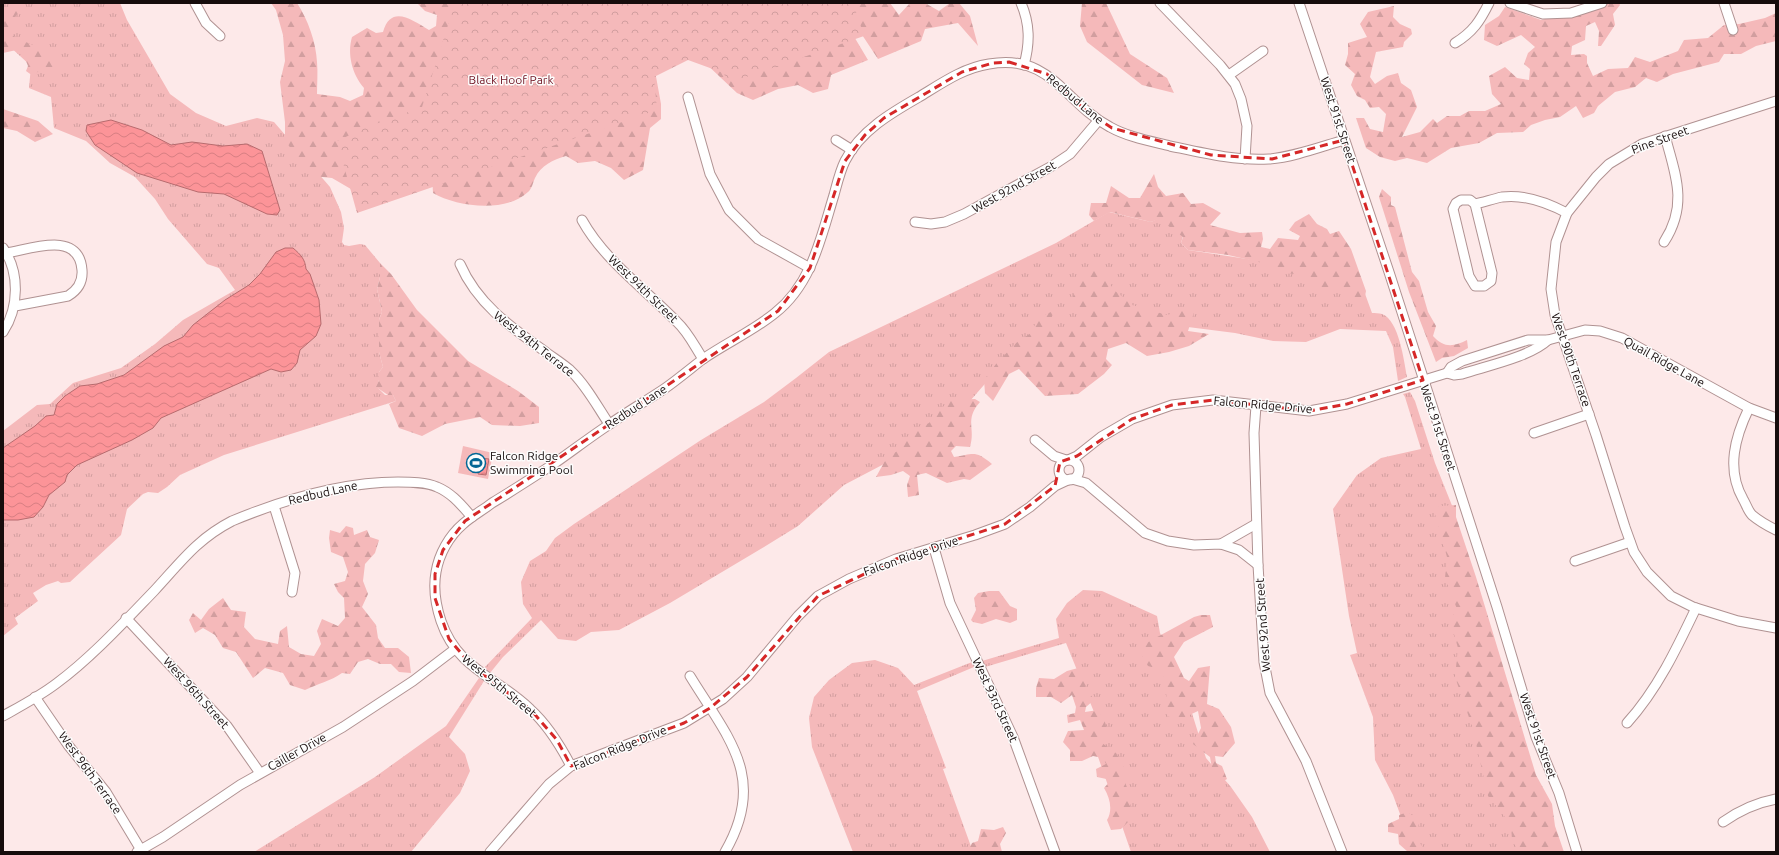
<svg xmlns="http://www.w3.org/2000/svg" width="1779" height="855" font-family="Ubuntu,sans-serif">
<defs>
<pattern id="grass-tufts" width="24" height="20" patternUnits="userSpaceOnUse"><rect width="24" height="20" fill="#f5b9ba"/><path d="M3 7l-1-3M5 7V3M7 7l1-3M15 17l-1-3M17 17v-4M19 17l1-3" fill="none" stroke="#d19e9f"/></pattern>
<pattern id="forest-firs" width="22" height="20" patternUnits="userSpaceOnUse"><rect width="22" height="20" fill="#f5b9ba"/><path d="M5 1l3.5 6h-7zM16 11l3.5 6h-7z" fill="#d19e9f"/></pattern>
<pattern id="park-crowns" width="20" height="18" patternUnits="userSpaceOnUse"><rect width="20" height="18" fill="#f5b9ba"/><path d="M2 6a3 3 0 1 1 6 0M12 15a3 3 0 1 1 6 0" fill="none" stroke="#d19e9f"/></pattern>
<pattern id="water-waves" width="16" height="10" patternUnits="userSpaceOnUse"><rect width="16" height="10" fill="#fc9498"/><path d="M0 5q4-4 8 0t8 0" fill="none" stroke="#d77e82"/></pattern>
</defs>
<rect width="100%" height="100%" fill="#fde9e9"/>
<g fill="url(#grass-tufts)">
<path d="M3 3H120L127 20 170 94 196 113 226 126 257 118 274 122 330 187 341 212 344 228 342 242 344 245 349 246 360 244 365 245 380 263V277L377 289 382 312 379 320V352L383 367 379 372V380L377 387 385 395H393L396 401 224 455 180 475 167 487 158 493 148 492 143 494 127 509 121 535 70 582 61 583 58 581 46 585 33 593 38 601 15 618 18 624 3 636V431L37 405 50 404 73 383 121 368 155 344 183 320 235 290 219 268 207 264 168 219 155 199 135 177 110 163 86 141 54 128 51 97 29 88 31 66 8 45 3 23Z"/>
<path d="M1109 212 1151 222 1159 218 1183 236 1181 243 1188 250 1267 262 1360 280 1372 313C1375 313 1379 313 1382 314 1399 320 1404 361 1407 377L1398 381 1393 347 1386 331 1340 329 1306 342 1273 341 1235 333 1180 326 1091 328 1010 355 970 401 905 453 844 485 798 526 764 547 670 603 619 630 591 632 576 641 558 639 541 620 503 657 490 673 484 668 532 618 523 604 521 582 530 561 546 551 555 538 574 524 701 440 764 402 796 378 829 352 1056 243Z"/>
<path d="M1410 392 1415 401 1435 463 1453 508 1477 595 1558 852H1414L1393 795 1375 760 1373 717 1350 655 1357 653 1349 616 1333 509 1357 475 1381 458 1421 449 1405 397 1403 394Z"/>
<path d="M1083 590 1102 591 1157 616 1160 633 1180 675 1206 758 1231 787 1252 817 1270 852H1131L1096 751 1094 712 1066 643 985 667 982 661 1059 638 1056 619 1067 603Z"/>
<path d="M875 660 898 668 914 685 972 662 974 667 917 691 946 768 943 769 973 852H853L812 747 809 718 814 697 829 680 852 663Z"/>
<path d="M479 678 484 681 449 737 465 754 470 771 460 793 411 852H254L375 777 446 726Z"/>
</g>
<g fill="url(#forest-firs)">
<path d="M271 3H297C308 20 316 42 317 62 318 73 317 83 317 94L340 97 350 101 363 95 364 88C352 74 347 54 352 37L367 28 376 33 383 32C391 4 412 20 429 30L436 26 437 15 425 11 417 3H482L487 20 368 199 332 178 313 176 285 141V122L280 82 285 61 283 35 276 10Z"/>
<path d="M834 3 868 60 831 75 828 89 813 93 798 85 778 89 753 100 737 93 702 60 689 56 655 71 661 104V119L650 128 643 170 624 180 611 168 595 161 578 163 566 156C553 160 541 165 535 178 533 182 532 189 528 192 506 213 457 207 433 193L432 175 457 132Z"/>
<path d="M841 3H890L899 15 910 3H925L939 11 950 3H959L970 16 978 46 958 23 925 29 921 41 878 59Z"/>
<path d="M1082 3H1106L1130 54 1167 78 1174 93 1142 85 1087 42 1080 26Z"/>
<path d="M1609 3H1619L1620 5 1613 14 1615 25 1601 46H1598L1599 31 1595 22 1586 26 1585 40 1572 46 1571 55 1584 54 1587 56V63L1593 76 1608 69 1628 68 1635 57 1650 62 1678 51 1684 40 1708 38 1724 25 1739 24 1765 18 1776 13V41L1756 46 1741 54H1724L1719 62 1673 74 1657 82 1646 78 1635 87 1615 92 1598 106 1594 113 1583 118 1576 106 1560 117 1545 120 1531 125 1523 132 1497 133 1479 143 1451 148 1427 163 1407 158 1395 161 1380 157 1366 148 1356 118H1364L1370 129 1383 132 1386 114 1379 107 1370 108 1365 100 1357 96 1351 85 1355 74 1345 65 1348 54V43L1367 37 1360 24 1368 12 1394 6 1393 17 1400 24 1411 29 1412 34 1404 42 1403 47 1376 52 1370 77 1375 84 1387 76 1398 73 1401 83 1411 90 1417 107 1402 137 1420 132 1433 119 1437 123 1447 116H1460L1469 111H1485L1501 104 1492 94 1489 76 1505 67 1517 78 1529 80 1530 69 1524 64 1528 53 1535 47 1521 35 1497 46 1484 40 1485 25 1499 16 1505 7 1541 20Z"/>
<path d="M14 5 18 13 9 25 15 39C29 41 41 50 54 56L58 67 42 68 33 76 26 71 28 66 21 49 3 53V8Z"/>
<path d="M3 109 38 121 53 134 35 142 17 131 3 128Z"/>
<path d="M1154 174 1158 187 1166 196 1183 193 1191 204 1203 203 1221 213 1210 225 1240 233 1262 232 1263 239 1261 247 1270 249 1278 238 1298 240 1300 236 1289 230 1295 222 1309 214 1317 224 1327 229 1330 234 1339 231 1351 249 1366 291 1363 306 1355 300 1347 289 1321 288 1296 274 1277 273 1263 263 1228 255 1188 250 1181 243 1183 237 1159 219 1151 222 1110 212 1094 221 1089 215 1091 203H1106L1111 186 1129 198H1140Z"/>
<path d="M1382 189 1391 197V205L1395 207 1412 272 1419 281 1428 312 1436 326 1433 336C1444 348 1453 347 1467 340L1468 348 1454 356 1442 358 1436 362 1409 292 1379 197Z"/>
<path d="M380 263 391 274 417 310 468 361 518 391 539 407V423L520 426 492 425 480 417 445 424 422 436 399 428 389 404 396 401 393 395H388L376 387 379 380V372L383 367 379 352V320L382 312 377 289 380 277Z"/>
<path d="M1093 270 1103 271 1113 289 1132 305 1167 315 1184 310 1194 312 1188 331 1209 334 1189 346 1169 352 1147 356 1126 343 1108 349 1106 359 1112 365 1104 374 1078 394 1045 396 1019 369 1009 374 993 401 985 393 984 380 996 364 1016 343 1031 333 1038 318 1055 310 1046 329 1066 328 1080 315 1072 303 1076 279Z"/>
<path d="M975 399 980 402C964 420 976 428 970 447L956 446 951 451 954 457C974 454 975 450 992 464L970 480 964 479 947 483 926 473 917 475 919 495 908 497 907 485 910 476 903 471 891 475 876 477 887 457 899 450 903 439 913 434 916 428 929 423 936 413 951 400Z"/>
<path d="M1456 505V517L1476 577 1536 775 1552 804 1555 826 1564 852H1519L1512 840 1511 824 1488 796 1472 726 1455 677 1458 648 1450 620 1457 609 1445 578 1447 557 1435 514 1439 506Z"/>
<path d="M346 526 353 528 354 535 367 530 370 537 379 540 375 553 365 564 363 581 368 594 362 607 376 625 378 638 385 648H398L409 657 411 673 399 672 391 664H380L368 659 358 662 350 674 342 673C331 681 317 684 305 690L290 685 283 673 265 668 253 678 236 652 223 648 215 635 203 628 195 633 189 620 193 613 201 620 209 609 223 598 231 610 246 612 244 627 255 639 278 644 280 631 287 626 289 647 301 654 314 656 321 644 317 631 322 619 338 626 345 618 344 598 338 592 334 584 345 581 348 572 343 557 331 552 329 538 330 530 340 533Z"/>
<path d="M989 591H999L1010 606 1017 609V620L1010 623 996 619 982 624 973 622 971 620 976 610 974 598 978 593Z"/>
<path d="M1201 615H1210L1213 627 1184 642 1174 657 1184 678 1189 681 1198 668 1210 666 1207 704 1219 709 1231 727 1235 743 1223 757 1215 756 1216 763 1222 766 1227 779 1222 782 1214 780 1210 757 1193 744 1201 728 1198 711 1179 720 1167 716 1166 685 1162 670 1148 666 1137 648 1194 617Z"/>
<path d="M1078 668 1089 680 1085 686 1094 700 1086 707 1085 712 1098 710C1107 724 1109 727 1102 743L1116 753 1125 769V782L1131 799 1129 821 1121 829 1111 830 1107 820C1113 810 1110 798 1104 788L1111 780 1097 777 1096 769 1106 764 1103 758 1093 756 1082 761H1070V750L1063 742 1068 731 1084 730 1080 720 1068 723 1067 715 1075 713 1076 707 1072 695 1061 703 1051 697H1036V688L1039 678 1054 679 1067 671Z"/>
<path d="M1408 812 1419 821 1417 839 1426 852H1408L1399 844 1398 834 1388 832V824L1399 819V815Z"/>
<path d="M1003 827 1006 833 1000 844 1002 852H968L972 843 978 841 981 829 994 830Z"/>
</g>
<path fill="url(#park-crowns)" d="M455 3H853L864 36 732 82 721 72 688 60 654 77 657 110 357 213 337 141 367 127 422 107Z"/>
<path fill="#f5b9ba" d="M463 446 493 453 488 479 458 473Z"/>
<g fill="url(#water-waves)" stroke="#b76b6e">
<path d="M111 120 142 130 171 145 192 142 223 146 247 144 262 151 280 210 277 215 267 214 224 194 198 192 137 173 95 145 86 131 87 125Z"/>
<path d="M285 248H293C301 255 305 259 306 269L310 274 319 300 321 324 316 336 300 350 297 363 291 370 281 372 271 369 161 418 153 428 132 440 77 465 67 475 65 482 49 495 43 507 34 517 18 520H3V448L35 426 46 416 54 415 57 404 65 396 80 386 97 384 124 375 164 346 183 337 193 325 225 300 249 285 260 274 276 252Z"/>
<path d="M480 458 489 459 486 475 478 474Z"/>
</g>
<g fill="none" stroke-linecap="round" stroke-linejoin="round">
<defs>
<g id="minor">
<path d="M195 3 206 23 220 36"/>
<path d="M1021 3C1030 24 1030 43 1024 65"/>
<path d="M1160 3 1220 65 1235 84 1241 99 1247 126 1245 159"/>
<path d="M1299 3 1389 272 1497 607 1536 737 1559 793 1577 852"/>
<path d="M1510 3 1543 14 1571 13 1602 3"/>
<path d="M1724 3 1733 30"/>
<path d="M1455 43C1473 32 1480 21 1489 3"/>
<path d="M1229 75 1263 51"/>
<path d="M688 97 710 174 729 210 758 239 810 268"/>
<path d="M1776 101 1642 144 1609 164 1596 177 1567 213 1556 242 1551 289 1555 315 1596 435 1625 527 1634 552 1647 572 1671 596 1693 607 1738 621 1776 628"/>
<path d="M836 140 852 150"/>
<path d="M1461 200H1470L1475 204 1492 273 1491 281 1484 286H1475L1469 276 1453 209 1456 203Z"/>
<path d="M1475 204C1484 202 1493 199 1502 197 1524 194 1548 203 1567 213"/>
<path d="M582 220C604 260 645 289 677 322 688 332 695 347 703 359"/>
<path d="M915 222 931 224 945 222 964 214 1052 166 1070 154 1098 121"/>
<path d="M1664 242C1688 205 1676 176 1665 136"/>
<path d="M3 248C20 272 19 308 3 332"/>
<path d="M7 253C31 249 79 230 82 270 83 282 78 290 68 296L15 306"/>
<path d="M460 264C477 303 509 326 543 350 552 357 562 363 570 370 586 385 597 406 609 424"/>
<path d="M1447 373 1451 367 1462 361 1528 340H1548L1585 330 1600 331 1622 338 1749 408 1776 418"/>
<path d="M1256 406 1254 433 1258 565 1264 662 1270 693 1306 761 1342 852"/>
<path d="M1749 408C1735 437 1726 469 1743 499 1746 504 1748 511 1752 515 1759 521 1768 526 1776 530"/>
<path d="M1534 433 1589 414"/>
<path d="M1035 440 1054 456 1066 460"/>
<path d="M1068 460 1077 456 1101 437 1132 419 1172 405 1213 400 1309 411 1347 404 1447 373 1454 375 1462 374C1486 366 1530 357 1548 340"/>
<circle cx="1069" cy="470" r="10"/>
<path d="M1072 479 1086 483 1145 533 1168 541 1194 545 1221 544 1239 550 1258 565"/>
<path d="M274 506 295 573 292 592"/>
<path d="M1221 544 1256 524"/>
<path d="M934 548 950 603 1013 737 1055 852"/>
<path d="M1575 561 1630 542"/>
<path d="M126 618 227 726 260 773"/>
<path d="M690 676C728 738 768 778 725 852"/>
<path d="M35 697 68 745 106 792 141 850"/>
<path d="M3 716C21 706 40 696 57 683 91 658 125 621 154 591 180 563 197 539 232 521 285 499 341 482 398 482 411 482 426 482 437 487 452 493 462 506 472 517"/>
<path d="M1627 723C1657 690 1677 648 1696 608"/>
<path d="M571 766C560 745 548 725 530 709 497 677 457 669 441 621 436 606 433 589 436 572 439 554 449 536 463 524 472 516 483 510 492 503 512 491 532 478 552 465 571 452 590 437 610 424 627 412 646 401 664 389 677 380 690 369 703 359 726 343 753 331 775 313 812 284 821 237 834 195 837 184 840 171 845 161 860 131 891 113 919 97 942 83 963 68 989 64 1052 53 1064 103 1110 127 1128 137 1150 141 1170 146 1203 153 1235 161 1269 159 1294 157 1320 147 1344 140"/>
<path d="M1723 822C1740 810 1755 803 1776 799"/>
<path d="M137 852 163 837 240 785 343 727 413 681 455 649"/>
<path d="M490 852 549 784 571 766 684 723 723 699 747 677 798 616 818 596 849 579 896 559 975 535 1005 524 1030 507 1055 486 1070 479"/>
</g>
</defs>
<use href="#minor" stroke="#b09292" stroke-width="11"/>
<use href="#minor" stroke="#fff" stroke-width="9"/>
</g>
<path fill="none" stroke="#d62828" stroke-width="3" stroke-dasharray="8 5" stroke-linejoin="round" d="M1009 62 1047 74 1086 111 1112 128 1211 155 1272 159 1344 140 1423 380 1347 404 1309 411 1213 400 1172 405 1132 419 1077 456 1060 462 1055 486 1005 524 896 559 818 596 747 677 710 708 684 723 571 766 557 740 531 710 472 666 449 639 435 598V574L443 550 465 521 778 311 810 268 845 161 865 135 884 118 962 72 993 63Z"/>
<defs>
<symbol id="stadium-ring" viewBox="-11 -11 22 22"><circle r="9.5" fill="#fcfcfc" stroke="#036795" stroke-width="1.5"/><path d="M0-5a6.5 5 0 1 0 0 10a6.5 5 0 1 0 0-10ZM-3.5-1.8h7v3.6h-7Z" fill="#036795"/></symbol>
</defs>
<g fill-rule="evenodd">
<use href="#stadium-ring" x="465" y="452" width="22" height="22"/>
</g>
<g text-anchor="middle" stroke-width="3" stroke-linejoin="round" paint-order="stroke">
<g font-size="12" fill="#711524" stroke="#fcfcfc">
<text x="511" y="84">Black Hoof Park</text>
</g>
<g font-size="12" fill="#160c0c" stroke="#fcfcfc">
<text transform="translate(1075 99) rotate(40)" y="4">Redbud Lane</text>
<text transform="translate(1338 120) rotate(72)" y="4">West 91st Street</text>
<text transform="translate(1660 140) rotate(-20)" y="4">Pine Street</text>
<text transform="translate(1014 187) rotate(-29)" y="4">West 92nd Street</text>
<text transform="translate(643 289) rotate(44)" y="4">West 94th Street</text>
<text transform="translate(534 344) rotate(38)" y="4">West 94th Terrace</text>
<text transform="translate(1571 360) rotate(71)" y="4">West 90th Terrace</text>
<text transform="translate(1664 362) rotate(29)" y="4">Quail Ridge Lane</text>
<text transform="translate(1263 405) rotate(5)" y="4">Falcon Ridge Drive</text>
<text transform="translate(636 407) rotate(-33)" y="4">Redbud Lane</text>
<text transform="translate(1438 428) rotate(72)" y="4">West 91st Street</text>
<text transform="translate(323 493) rotate(-13)" y="4">Redbud Lane</text>
<text transform="translate(911 556) rotate(-19)" y="4">Falcon Ridge Drive</text>
<text transform="translate(1263 625) rotate(-94)" y="4">West 92nd Street</text>
<text transform="translate(499 686) rotate(39)" y="4">West 95th Street</text>
<text transform="translate(196 693) rotate(48)" y="4">West 96th Street</text>
<text transform="translate(995 700) rotate(65)" y="4">West 93rd Street</text>
<text transform="translate(1538 736) rotate(71)" y="4">West 91st Street</text>
<text transform="translate(620 748) rotate(-22)" y="4">Falcon Ridge Drive</text>
<text transform="translate(297 752) rotate(-29)" y="4">Cailler Drive</text>
<text transform="translate(90 773) rotate(54)" y="4">West 96th Terrace</text>
</g>
<g font-size="12" fill="#160c0c" stroke="#fcfcfc" text-anchor="start">
<text x="490" y="460">Falcon Ridge<tspan x="490" dy="14">Swimming Pool</tspan></text>
</g>
</g>
<rect width="1779" height="855" fill="none" stroke="#160c0c" stroke-width="8"/>
</svg>
